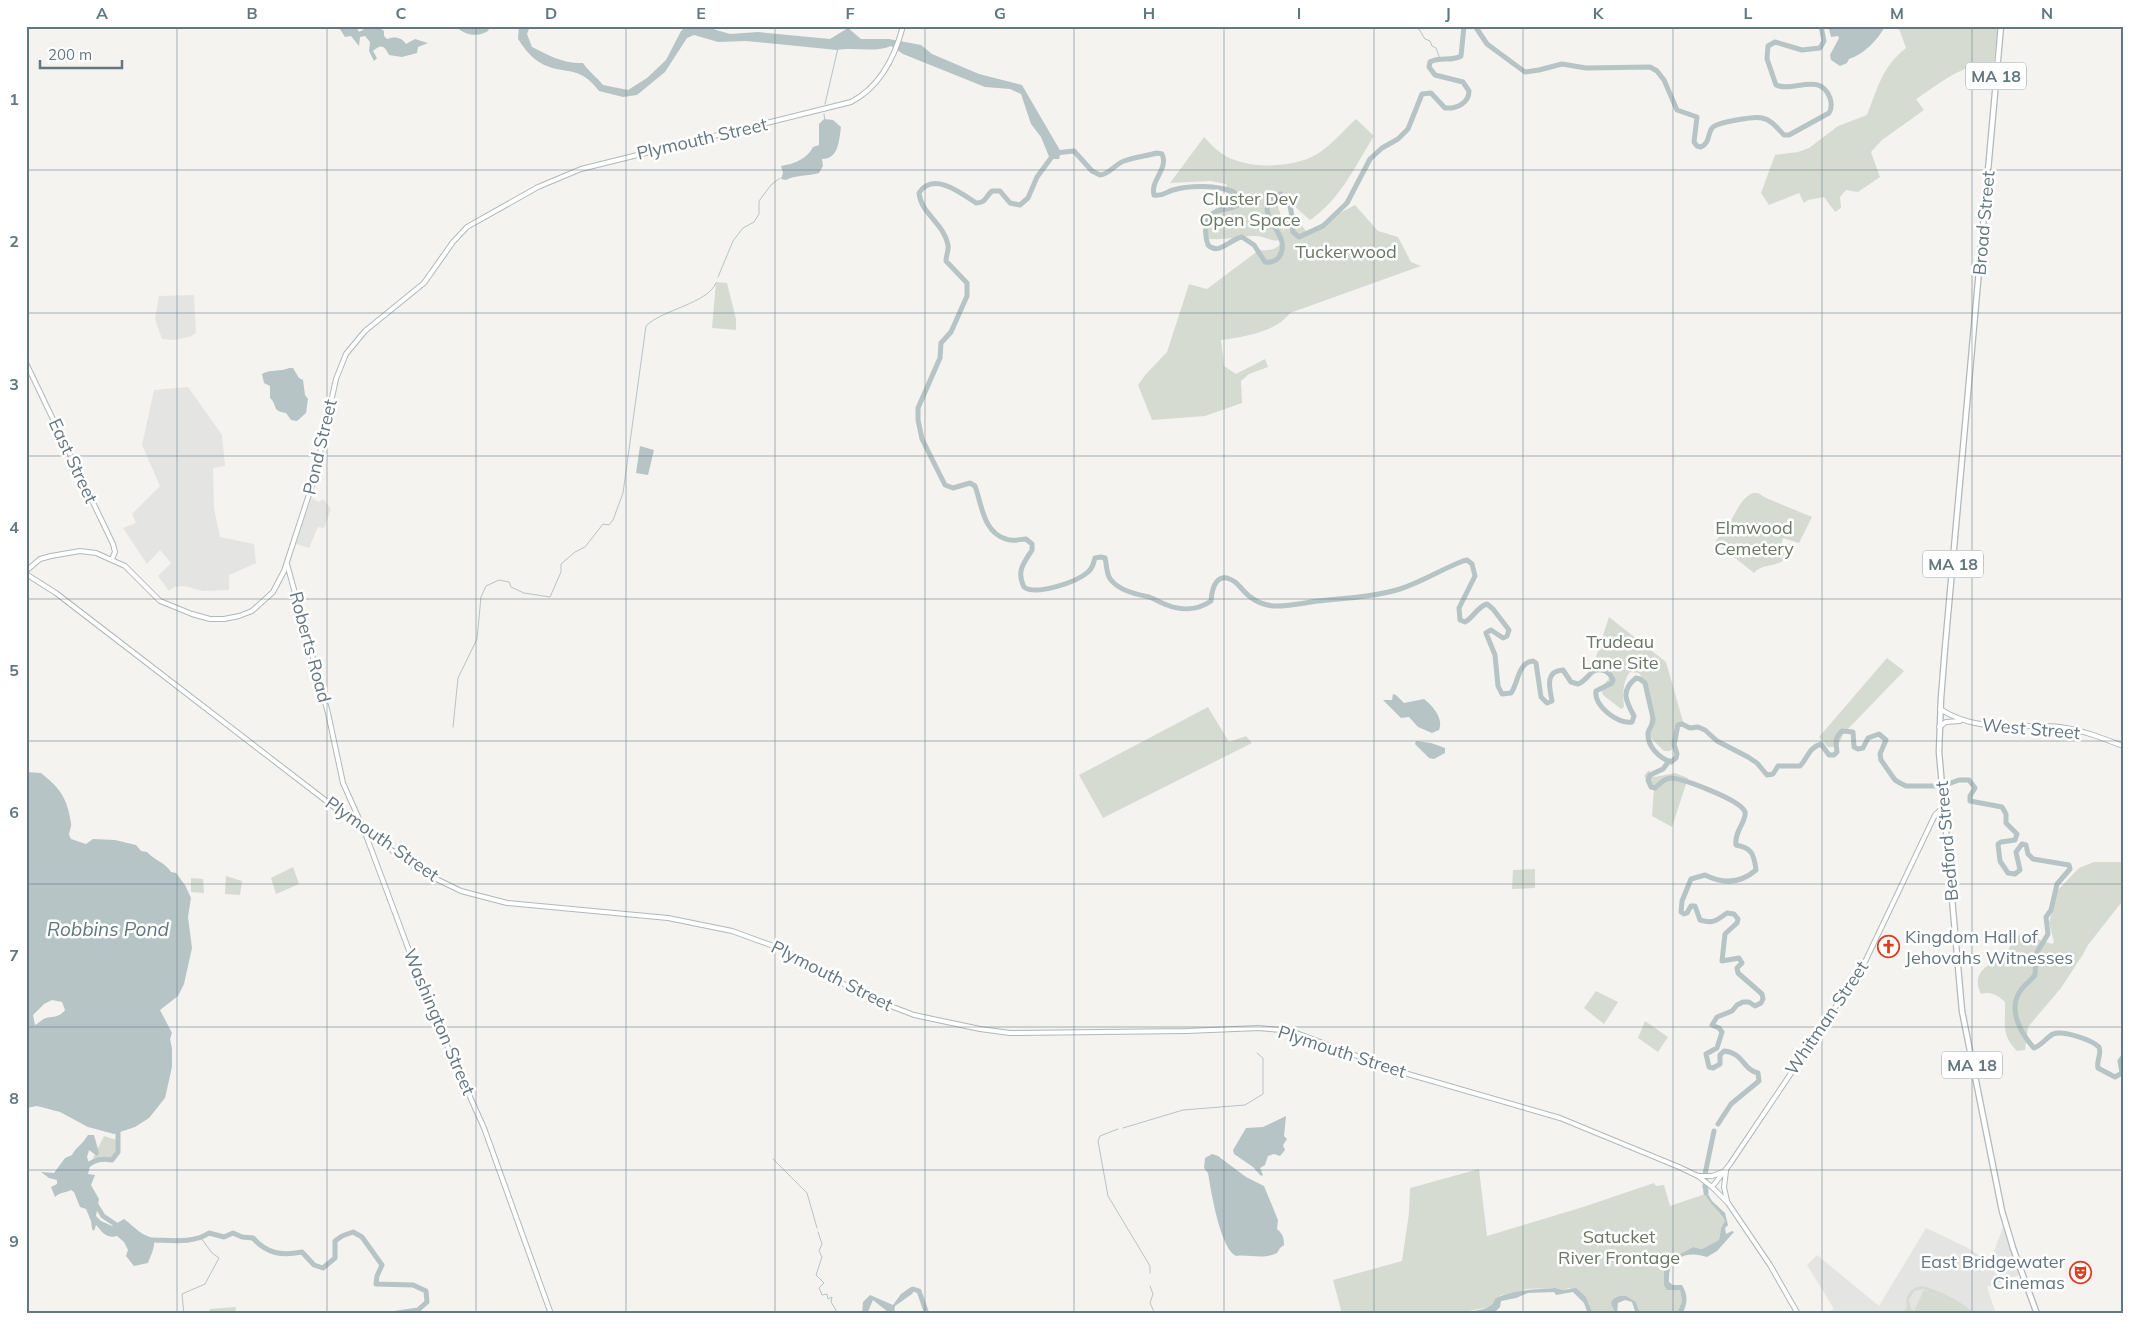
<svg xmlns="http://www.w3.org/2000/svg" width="2149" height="1340" font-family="Mulish,sans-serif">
<rect width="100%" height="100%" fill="#f4f3f0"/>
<g fill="#e4e5e3">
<path d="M194 295 196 333 189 337 173 340 162 339 155 319 159 296Z"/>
<path d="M188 387 222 435 225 466 213 468 214 508 220 537 254 544 256 563 229 575V590L203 591 184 586 174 587 169 591 158 576 171 563 160 550 147 564 123 528 136 523 132 514 160 486 142 445 154 390Z"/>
<path d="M311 498 319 502 323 499 331 509 324 528 318 527 309 548 296 544Z"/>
<path d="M2003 1227 2019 1275 1987 1287 1996 1314H1825L1834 1309 1807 1265 1817 1255 1879 1306 1926 1228 1966 1247 1990 1262Z"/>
</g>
<g fill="#d6dbd1">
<path d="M1898 26H1998L1993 68C1972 55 1933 89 1916 99L1924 110 1882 140 1871 152 1880 177 1858 192 1846 190 1840 197 1841 208 1835 212 1824 197 1808 200 1804 203 1799 193 1769 205 1761 193 1775 155 1798 152 1809 148 1838 126 1867 115C1878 87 1882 67 1906 48Z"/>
<path d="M1356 119 1374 136C1355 166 1341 199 1310 220L1285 198 1277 204 1282 218 1283 232 1289 215 1295 217 1306 231C1324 224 1338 213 1355 205L1378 231 1398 237 1411 262 1421 266 1290 313C1276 332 1243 337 1221 340L1224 366 1236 374 1265 359 1268 367 1249 374 1241 381 1242 403 1205 416 1152 420 1138 385 1146 374 1167 352 1189 284 1207 289 1259 250C1268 251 1279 250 1282 240 1270 242 1268 237 1256 236 1239 235 1222 242 1205 238 1200 213 1233 200 1226 184L1211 181 1170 183 1204 137C1209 142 1215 149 1221 153 1245 171 1300 169 1323 150 1335 141 1345 129 1356 119Z"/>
<path d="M716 282 727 283 736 319V330L712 328Z"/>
<path d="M1753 493H1758L1766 498 1812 517 1799 543 1783 538 1781 545 1785 559C1776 568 1762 563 1754 573L1715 542C1720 535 1726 529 1730 522 1737 511 1741 498 1753 493Z"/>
<path d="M1609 617 1666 662 1684 725 1678 728C1679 739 1679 744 1670 751H1664L1651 738 1649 733 1651 700 1644 681 1639 673 1630 672C1622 683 1623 693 1624 707L1621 709 1603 695 1601 688 1611 676 1610 671 1601 665 1593 666Z"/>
<path d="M1887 658 1904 671 1844 733 1837 747H1828L1819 737Z"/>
<path d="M1208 707 1229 742 1246 736 1252 743 1103 818 1079 775Z"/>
<path d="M1649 770 1652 776 1655 777 1675 773 1688 778 1672 827 1652 816 1654 787 1644 776Z"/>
<path d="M2094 862H2123V897L2121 903 2088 945 2082 956 2061 988 2028 1027 2025 1050 2017 1051C2000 1034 2006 1024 2005 1002 1997 995 1991 991 1981 994 1968 968 1997 964 2007 951 2013 943 2012 938 2022 934L2052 944 2054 942 2049 923 2057 891 2079 868Z"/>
<path d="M293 867 299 884 276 894 271 878Z"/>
<path d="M1535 869V888L1512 889 1513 870Z"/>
<path d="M226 876 242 881 240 895 225 894Z"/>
<path d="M191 878 203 879 204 893 191 892Z"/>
<path d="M1596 991 1618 1002 1604 1024 1584 1008Z"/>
<path d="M1645 1021 1668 1037 1658 1052 1638 1038Z"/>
<path d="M104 1136 117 1140 116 1145 117 1151 111 1158 101 1157 95 1160 93 1158Z"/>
<path d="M1479 1169 1487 1236 1583 1207 1654 1183 1656 1186 1664 1185 1670 1206 1705 1194 1725 1221 1721 1228 1719 1240 1702 1249 1693 1247 1671 1259 1664 1268V1285L1680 1289 1682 1301 1677 1314H1640L1636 1302 1615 1297 1613 1314H1593L1586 1297 1569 1288 1563 1290 1555 1288 1526 1289 1514 1293 1501 1295 1489 1307 1455 1314H1342L1333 1280 1402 1261 1409 1213 1410 1188Z"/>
<path d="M1921 1286C1933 1287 1968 1304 1973 1314L1923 1289 1914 1291 1909 1300 1911 1309 1919 1314H1910L1904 1310 1907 1308C1904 1296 1910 1288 1921 1286Z"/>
<path d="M1924 1290 1966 1310 1964 1314H1921L1914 1311Z"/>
<path d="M236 1307 235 1314H208L210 1309Z"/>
</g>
<g fill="#b6c4c6" fill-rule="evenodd">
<path d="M338 26H356L359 32C369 26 375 24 384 31V36L387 39C394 36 402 37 406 44L415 39 428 43 418 47 417 53 402 57 389 55C384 45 381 44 373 51L377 58 374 61 369 51 370 42 365 36 360 37 359 46 351 36 345 37Z"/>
<path d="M455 26 474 29 477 26H490L488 31C476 38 465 35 455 26Z"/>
<path d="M519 26H530L527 34 532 47C548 55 564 64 583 63 589 72 597 77 603 85L628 90 647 78 666 60 681 31 687 26H703L730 34 758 32 830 39 848 28 861 39H889L921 45 932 54 979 74 1022 85 1061 152 1059 159H1050L1041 137 1031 124 1021 94 1010 89 985 87 903 54 891 46C876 53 854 47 837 50L746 41 718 42 694 35 687 38 665 72 637 95 623 97 599 91C577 62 563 77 539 62 530 56 524 48 518 39Z"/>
<path d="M1835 26H1885C1879 39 1863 55 1849 59L1847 63 1840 66 1831 60 1830 55 1839 38 1838 36 1831 37 1829 29Z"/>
<path d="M824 119 833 120 841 127C839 140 839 159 822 159L823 166 819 173C809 176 794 175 786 180L781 179 783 173 781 166C794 164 807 159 813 147L819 145V124Z"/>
<path d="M289 368H293L299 378 303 380 305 395 308 399 306 413 297 421 291 420 286 413C271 411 278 405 270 398V386L264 383 262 374C270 369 280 372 289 368Z"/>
<path d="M640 446 654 450 648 475 636 473Z"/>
<path d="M1393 694 1396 695 1404 703 1424 699C1433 706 1444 719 1439 730L1432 733 1418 727 1409 717 1401 718 1383 700H1392Z"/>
<path d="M1416 741 1431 743 1445 748V753L1434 759 1429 758 1415 744Z"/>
<path d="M26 772 41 773C61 789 67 798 71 823 72 826 69 831 69 835L71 839 86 844 93 839 115 840 136 845 141 851 147 852C154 860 166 863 171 872L176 873 185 885 191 898 188 917 192 948 184 984 178 996 160 1010 172 1033 170 1039 172 1048V1067L165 1098 149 1118 135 1127 114 1134 88 1127 60 1112 37 1106 26 1108ZM52 1000 62 1002 65 1010C59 1018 54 1016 46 1018 42 1019 39 1023 35 1025L33 1015 44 1004Z"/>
<path d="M1286 1116 1284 1136 1287 1139 1283 1145 1285 1150 1280 1156 1274 1154 1268 1156 1265 1165 1260 1168 1263 1175 1261 1176 1253 1167 1234 1154 1233 1150 1246 1128 1263 1127Z"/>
<path d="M88 1135H94L99 1153 97 1156 89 1150 87 1157 90 1166 88 1174 95 1175 91 1185 99 1199 96 1216 101 1221 112 1226 124 1219C136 1228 142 1237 158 1239L154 1241C155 1248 150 1257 148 1263L134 1266 126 1256 128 1250 124 1242 117 1236C105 1239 102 1231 96 1225L94 1231 92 1229 91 1221 86 1209 80 1207 74 1192 71 1190C65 1193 60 1192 55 1197L51 1187 57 1184V1180L49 1178 41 1172 54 1173 65 1158 72 1155C76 1147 83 1144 88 1135Z"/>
<path d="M1212 1154 1218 1156 1246 1177 1264 1186 1278 1220 1277 1229C1283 1234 1284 1238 1284 1245L1280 1248 1277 1253C1262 1260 1250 1254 1236 1256 1220 1248 1211 1191 1208 1173L1204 1168 1205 1158Z"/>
<path d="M1702 1184 1712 1201 1725 1213 1728 1225 1725 1228 1726 1234 1732 1231 1734 1232 1717 1251 1707 1257C1687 1250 1667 1257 1669 1282L1673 1285H1682C1688 1295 1688 1303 1682 1314H1677L1682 1301 1680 1290H1667L1664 1285V1268L1671 1259 1693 1247 1702 1249 1719 1240 1721 1228 1725 1221C1718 1208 1704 1200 1702 1184Z"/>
<path d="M911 1287 915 1289 912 1294 895 1306 894 1314H887L888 1312 873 1300 867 1314H862L863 1302 870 1295 893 1305 901 1294Z"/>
<path d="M1555 1288 1563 1290 1576 1288 1586 1297 1593 1314H1588L1584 1303 1573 1292 1556 1295 1554 1292 1528 1293 1516 1298 1501 1301 1500 1307 1493 1314H1455C1467 1311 1492 1312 1495 1299 1510 1290 1538 1289 1555 1288Z"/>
<path d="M1626 1296 1636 1302 1640 1314H1636L1632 1302 1625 1300 1618 1303 1617 1314H1613L1614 1311 1611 1303C1614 1296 1618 1296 1626 1296Z"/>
</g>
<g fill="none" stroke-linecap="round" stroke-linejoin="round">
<g stroke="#b6c4c6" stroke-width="1">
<path d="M1417 26 1425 39 1430 41 1432 46 1436 48 1440 59"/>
<path d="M825 104 838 48"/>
<path d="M824 114 825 121"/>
<path d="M718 277 733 241 743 228 754 222 759 214V201L771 185 780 178"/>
<path d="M453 727 458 678 477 639 481 597 486 586 499 580 509 582 511 587 524 593 550 597 561 572V564L575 552 585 547 603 524 609 525 613 520 623 493 646 326C663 309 707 304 716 283"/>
<path d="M1123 1128 1183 1110 1245 1105 1263 1094V1058L1257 1053"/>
<path d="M1118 1129 1100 1136 1098 1141 1108 1196 1150 1266V1273"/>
<path d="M773 1159 807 1193 817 1228"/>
<path d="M818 1232 822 1244 819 1251 822 1257 816 1275 824 1283 819 1288 822 1295 827 1294 828 1299 832 1297 831 1302 836 1310 834 1314"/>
<path d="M1150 1286 1153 1294 1150 1303 1155 1314"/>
<path d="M184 1314 182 1294 205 1284 219 1258 212 1253 201 1238"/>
</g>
<g stroke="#b6c4c6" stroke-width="5">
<path d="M1475 26 1487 44 1525 72 1539 70 1562 64 1586 68 1650 67 1657 71 1664 80 1677 110 1697 117 1694 142 1697 146 1701 147C1710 143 1707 135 1712 128 1717 122 1755 116 1762 118 1772 120 1777 128 1784 135H1789L1829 113C1832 108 1832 104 1830 98 1820 71 1793 93 1776 85L1767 59 1768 46 1775 42 1802 50 1820 48 1824 41 1821 26"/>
<path d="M1055 153 1074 151 1092 171 1100 175C1110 174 1115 164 1124 161 1135 157 1146 156 1157 153L1162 154C1169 169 1150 180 1154 195 1162 197 1166 192 1173 190 1190 185 1217 185 1234 192L1238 199 1237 205C1231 210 1225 208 1218 211 1204 215 1204 234 1208 245 1219 256 1230 239 1242 237L1254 245 1265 262C1270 263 1276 261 1279 257 1294 236 1255 217 1271 199 1274 195 1276 195 1281 194 1294 203 1291 219 1293 232L1299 237 1323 226 1347 203 1370 159 1382 148 1398 139 1408 129 1422 94 1431 93 1445 108C1457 109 1469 103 1469 91L1463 82 1435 75 1429 67 1430 62C1440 56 1451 62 1461 56L1464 26"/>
<path d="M1054 154 1037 177 1028 198 1020 205 1010 203 1000 191H992C985 197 986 203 976 203 961 193 933 171 919 193 921 214 944 223 948 245 949 251 946 255 946 261L967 283V296L951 332 941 343 940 358 918 408V420L922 439 945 485 953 488 970 483 975 486C982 505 983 532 1006 539 1013 542 1020 539 1026 539L1032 544V550C1024 563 1016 571 1024 587 1036 596 1077 582 1088 572 1093 568 1093 564 1095 558L1101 557 1105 558C1107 565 1106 575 1111 580 1120 591 1136 594 1149 597 1155 599 1161 603 1167 605 1182 611 1198 610 1211 601 1212 586 1218 570 1235 582 1240 586 1244 592 1249 596 1255 601 1264 605 1273 606 1288 607 1303 603 1318 601 1346 598 1373 597 1400 589 1422 582 1442 569 1463 561L1467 560 1472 564 1475 576 1459 608 1460 620 1465 622C1474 617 1477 607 1487 604L1493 609 1509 630 1507 636 1503 638 1491 630 1486 633 1495 655 1498 686 1502 694 1511 693C1518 684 1518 662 1533 661L1536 663 1541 697 1547 703 1552 701C1550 689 1544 671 1563 670L1571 682 1578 684C1589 680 1591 665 1605 671 1609 673 1611 675 1613 680L1612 683 1596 691C1593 705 1618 725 1632 722L1634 716C1626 701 1620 691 1636 678L1640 679 1645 683 1653 718C1654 725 1649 727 1648 733 1647 746 1659 758 1671 762L1676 758 1677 754 1674 744 1678 725 1682 724 1690 728 1698 727 1705 730 1717 741 1748 757 1757 763 1767 775 1773 774 1778 766H1800C1808 758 1808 748 1821 744L1829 755H1834L1837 752C1836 742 1834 739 1842 731L1853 732 1854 747 1858 749 1863 748 1868 738 1879 734 1886 740 1880 754 1881 760 1895 780 1900 783 1906 786H1936L1948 784 1959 780H1969L1975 788 1970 796V801L2002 807 2006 814V823L2017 834 2015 840 2001 842 1998 844 2000 861 2008 873 2015 874 2020 870 2016 852 2022 844 2026 845 2028 854 2033 859 2069 865 2070 869 2057 884 2051 910 2046 917 2048 934 2036 954 2035 975C2030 982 2023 985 2019 993 2008 1011 2022 1035 2034 1048 2041 1046 2046 1038 2053 1034 2063 1030 2092 1040 2099 1047 2102 1054 2096 1061 2098 1068L2115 1077 2122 1073 2120 1061 2123 1057"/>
<path d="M1669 761 1663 769 1650 775 1648 780 1651 787 1655 788C1660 784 1664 778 1671 778 1684 779 1741 800 1745 812 1747 821 1734 831 1736 845 1752 848 1754 854 1756 870 1740 884 1723 884 1705 875L1691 879 1682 901 1681 912 1684 914 1687 913 1691 906H1695L1700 920C1713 924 1716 921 1727 913L1734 914 1738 919 1737 923 1725 934 1722 961 1739 958 1742 963 1737 968 1738 973 1762 994 1763 999 1761 1003 1755 1006 1749 1002H1743L1737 1005 1732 1011 1717 1017 1712 1025 1719 1028 1722 1032 1717 1048 1706 1054 1709 1067 1713 1068 1720 1064V1055L1724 1051C1744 1053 1742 1069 1758 1073L1759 1081 1731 1104 1718 1124"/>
<path d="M85 1168C92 1160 102 1158 112 1160L118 1152V1132"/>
<path d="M1706 1193 1705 1174 1714 1131"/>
<path d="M95 1203 103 1216 121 1228"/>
<path d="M151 1240C170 1240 193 1244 209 1233L224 1237 233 1233 242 1237 253 1238C267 1254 282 1256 302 1252L314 1265 323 1268 335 1258V1241L342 1236 353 1232 362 1237 382 1265 377 1276 376 1284 413 1285 426 1291 427 1302 418 1310 391 1314"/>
<path d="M910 1291 913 1289 919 1291 927 1314"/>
</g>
<defs>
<g id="secondary">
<path d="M26 363 113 544 115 552 112 559"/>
<path d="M287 564 328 713 343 783 364 830 432 1012 484 1128 551 1314"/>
<path d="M26 571 40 559 51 556 80 551 96 553 125 566 160 601 192 614 210 619H224L239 616 252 611 273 592 284 571 315 476 336 379 346 354 365 331 424 283 453 242 467 227 538 187 581 169 851 102C880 87 895 57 903 26"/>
<path d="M26 574 56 593 364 830 420 871 461 891 507 903 668 918 732 931 779 948 811 964 862 995 914 1015 980 1029 1010 1033 1187 1031 1259 1028 1281 1030 1299 1034 1394 1070 1560 1118 1679 1167 1698 1176 1712 1187 1728 1203 1770 1265 1798 1314"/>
<path d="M1940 709C1979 734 2018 723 2060 727 2082 730 2102 738 2123 746"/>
<path d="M1939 727 1946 722 1960 721"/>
<path d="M1726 1171 1724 1187 1727 1201"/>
<path d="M1698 1176H1712L1723 1172"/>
<path d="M1712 1187 1730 1164 1863 966 1935 815 1939 811 1944 810"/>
</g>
<path id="primary" d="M2001 26 1945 648 1941 698 1939 752 1962 1011 2002 1211 2013 1248 2037 1314"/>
</defs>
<use href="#secondary" stroke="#b1b8ba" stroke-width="6"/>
<use href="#primary" stroke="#b2b7ba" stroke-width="7"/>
<use href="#secondary" stroke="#fff" stroke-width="4"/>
<use href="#primary" stroke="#fff" stroke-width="4.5"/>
</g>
<path fill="none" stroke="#637780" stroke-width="1" stroke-opacity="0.55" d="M177 26V1314M327 26V1314M476 26V1314M626 26V1314M775 26V1314M925 26V1314M1074 26V1314M1224 26V1314M1374 26V1314M1523 26V1314M1673 26V1314M1822 26V1314M1972 26V1314M26 170H2123M26 313H2123M26 456H2123M26 599H2123M26 741H2123M26 884H2123M26 1027H2123M26 1170H2123"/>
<defs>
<symbol id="church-ring" viewBox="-11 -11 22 22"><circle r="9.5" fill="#fff" stroke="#df3b24" stroke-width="1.5"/><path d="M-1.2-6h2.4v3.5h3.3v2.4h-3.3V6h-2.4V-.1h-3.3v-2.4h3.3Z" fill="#df3b24"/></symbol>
<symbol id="theatre-ring" viewBox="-11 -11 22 22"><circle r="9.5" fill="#fff" stroke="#df3b24" stroke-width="1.5"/><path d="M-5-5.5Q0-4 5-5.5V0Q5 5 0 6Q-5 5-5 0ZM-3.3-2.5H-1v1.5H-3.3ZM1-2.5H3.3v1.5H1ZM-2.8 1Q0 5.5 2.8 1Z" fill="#df3b24"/></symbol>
</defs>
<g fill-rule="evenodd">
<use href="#church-ring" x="1876" y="934" width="25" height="25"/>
<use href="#theatre-ring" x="2068" y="1260" width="25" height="25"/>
</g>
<g text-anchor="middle" stroke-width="5" stroke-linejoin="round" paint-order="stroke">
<g fill="#fff" stroke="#92a0a6" stroke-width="1">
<rect x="1966" y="62.5" width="60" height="27" rx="4"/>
<rect x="1923" y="550.5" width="60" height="27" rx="4"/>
<rect x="1942" y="1051.5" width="60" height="27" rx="4"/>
</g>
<g font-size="16" font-weight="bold" fill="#637780">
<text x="1996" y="82">MA 18</text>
<text x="1953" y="570">MA 18</text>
<text x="1972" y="1071">MA 18</text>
</g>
<g font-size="18" fill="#637780" stroke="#fff">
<text transform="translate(702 139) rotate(-13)" y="6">Plymouth Street</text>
<text transform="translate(1984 223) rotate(-85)" y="6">Broad Street</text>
<text transform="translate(320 447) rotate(-77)" y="6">Pond Street</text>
<text transform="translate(73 461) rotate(65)" y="6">East Street</text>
<text transform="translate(310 647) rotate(75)" y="6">Roberts Road</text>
<text transform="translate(2031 729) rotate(5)" y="6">West Street</text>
<text transform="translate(382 839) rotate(35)" y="6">Plymouth Street</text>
<text transform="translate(1947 841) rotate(-95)" y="6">Bedford Street</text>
<text transform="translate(832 976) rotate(27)" y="6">Plymouth Street</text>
<text transform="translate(1827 1018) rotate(-56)" y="6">Whitman Street</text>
<text transform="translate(439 1022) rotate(67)" y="6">Washington Street</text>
<text transform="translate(1342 1052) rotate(18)" y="6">Plymouth Street</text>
</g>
<g font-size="18" fill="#697862" stroke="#fff">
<text x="1250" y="205">Cluster Dev<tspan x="1250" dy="21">Open Space</tspan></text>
<text x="1346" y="258">Tuckerwood</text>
<text x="1754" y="534">Elmwood<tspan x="1754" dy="21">Cemetery</tspan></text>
<text x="1620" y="648">Trudeau<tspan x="1620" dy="21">Lane Site</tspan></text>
<text x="1619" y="1243">Satucket<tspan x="1619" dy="21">River Frontage</tspan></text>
</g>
<g font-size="18" fill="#637780" stroke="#fff" text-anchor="start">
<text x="1905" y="943">Kingdom Hall of<tspan x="1905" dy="21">Jehovahs Witnesses</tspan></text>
<text x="2065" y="1268" text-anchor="end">East Bridgewater<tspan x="2065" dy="21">Cinemas</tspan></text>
</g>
<g font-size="19" font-style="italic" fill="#5f797e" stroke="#fff">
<text x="108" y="936">Robbins Pond</text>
</g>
</g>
<rect width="2149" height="1340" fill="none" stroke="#ffffff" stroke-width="55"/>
<path d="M40 60v8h82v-8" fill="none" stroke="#637780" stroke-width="2.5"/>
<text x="48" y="60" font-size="15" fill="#637780" stroke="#ffffff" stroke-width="4" paint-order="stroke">200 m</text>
<rect x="28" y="28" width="2094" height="1284" fill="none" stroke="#637780" stroke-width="2"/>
<g font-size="16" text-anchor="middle" font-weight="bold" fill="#637780">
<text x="102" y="19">A</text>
<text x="252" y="19">B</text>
<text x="401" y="19">C</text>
<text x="551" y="19">D</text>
<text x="701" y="19">E</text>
<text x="850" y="19">F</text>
<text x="1000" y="19">G</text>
<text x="1149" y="19">H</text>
<text x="1299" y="19">I</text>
<text x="1448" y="19">J</text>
<text x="1598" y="19">K</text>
<text x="1748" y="19">L</text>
<text x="1897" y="19">M</text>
<text x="2047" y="19">N</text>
<text x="14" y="105">1</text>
<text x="14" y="247">2</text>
<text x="14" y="390">3</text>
<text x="14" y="533">4</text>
<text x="14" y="676">5</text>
<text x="14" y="818">6</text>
<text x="14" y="961">7</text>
<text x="14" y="1104">8</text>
<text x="14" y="1247">9</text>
</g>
</svg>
